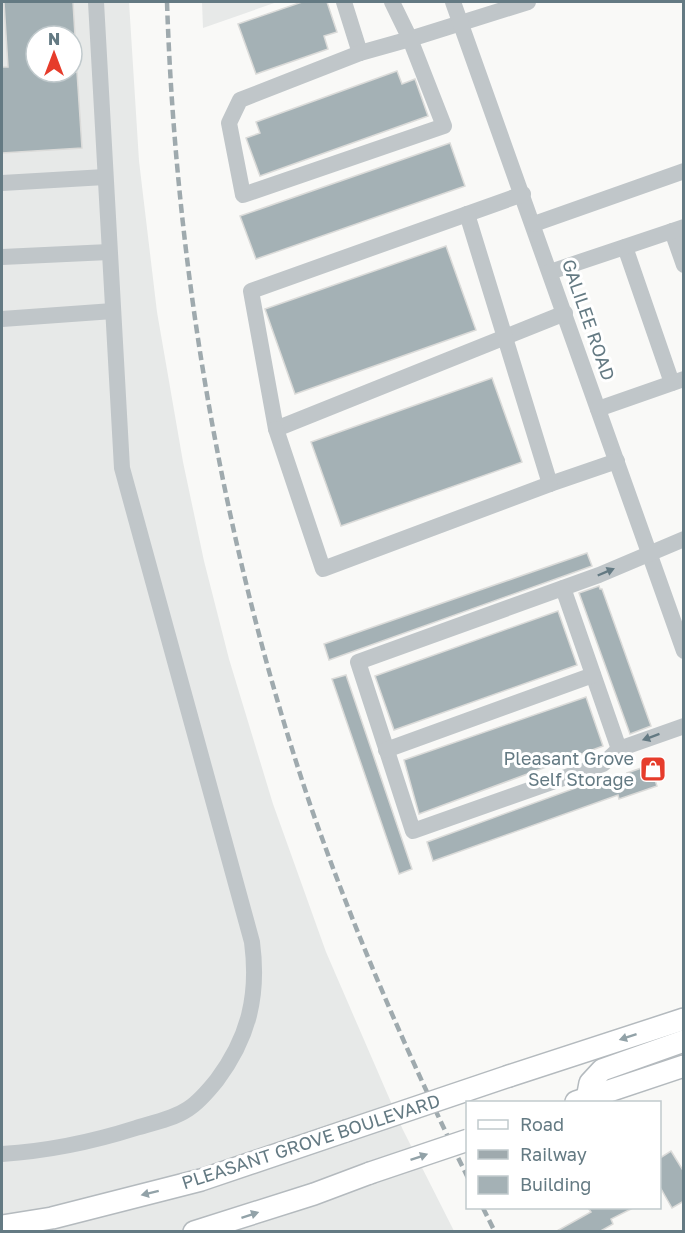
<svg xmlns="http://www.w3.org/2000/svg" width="685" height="1233" font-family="'Golos Text',sans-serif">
<rect width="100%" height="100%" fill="#f9f9f7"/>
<g fill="#e7e9e8" fill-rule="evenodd">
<path d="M2 2H129L139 161 157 312 183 462 204 561 229 659 273 804 326 952 403 1130 454 1231 2 1232ZM36 36H72V72H36Z"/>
<path d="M202 2H277L203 28Z"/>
</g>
<g fill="#a4b1b5" stroke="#dbdbd9" stroke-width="1.5">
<path d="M4 2H73L75 36H36V72H77L82 148 2 153V67H8Z"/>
<path d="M302 2H327L337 32 324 36 328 49 256 74 238 24Z"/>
<path d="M397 71 402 84 415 79 428 116 260 176 246 138 260 133 256 122Z"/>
<path d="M450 143 465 186 256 259 240 216Z"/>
<path d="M446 246 476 330 295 394 265 309Z"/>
<path d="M492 378 522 462 341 526 311 442Z"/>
<path d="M587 553 592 566 329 660 324 644Z"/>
<path d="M599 586 600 589H602L651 726 630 734 579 593Z"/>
<path d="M558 611 577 665 394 730 375 676Z"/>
<path d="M346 675 412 869 399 874 332 679Z"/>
<path d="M586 697 603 746 419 814 404 760Z"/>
<path d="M650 765 657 786 619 799 618 795 433 861 427 842 603 778 606 784 629 776 627 773Z"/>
<path d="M671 1151 684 1172V1201L672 1208 660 1187V1158Z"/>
<path d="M588 1208H633L611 1219 613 1224 599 1232H555L591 1212Z"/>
</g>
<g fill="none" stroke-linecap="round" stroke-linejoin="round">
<defs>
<g id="major">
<path d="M509 1076 684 1019"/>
<path d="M587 1099 590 1083 602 1070 684 1041"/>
<path d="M576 1102 684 1066"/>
<path d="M2 1226 52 1218 201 1180 346 1131"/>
<path d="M194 1232 314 1194 370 1173"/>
</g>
</defs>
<use href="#major" stroke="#b4babe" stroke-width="24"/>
<g stroke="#c0c6c9" stroke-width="16">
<path d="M344 2 360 53"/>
<path d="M392 2 410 39 444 126 243 195 229 123 240 100 360 53 410 39 528 2"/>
<path d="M453 2 684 651"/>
<path d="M2 183 105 177"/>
<path d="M523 194 251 291 276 429 565 313"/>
<path d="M467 214 550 484 617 461"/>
<path d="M534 224 684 171"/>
<path d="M672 231 684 265"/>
<path d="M625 247 672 383"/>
<path d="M2 257 109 252"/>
<path d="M550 272 684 227"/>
<path d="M2 319 113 311"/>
<path d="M598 409 684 379"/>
<path d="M276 429 323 569 550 484"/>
<path d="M684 539 599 575 358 662 413 831 603 764 619 749 684 726"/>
<path d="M563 588 619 749"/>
<path d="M386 750 593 675"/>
<path d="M2 1154C48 1151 92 1142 136 1128 153 1123 173 1119 188 1109 199 1102 209 1090 217 1080 249 1037 259 995 252 942L122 468 96 2"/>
</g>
<use href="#major" stroke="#fff" stroke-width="21"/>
<g stroke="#9faaae" stroke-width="4.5" stroke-dasharray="9 4.5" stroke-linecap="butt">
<path d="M167 2C176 273 224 552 312 810 356 936 409 1058 468 1178"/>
<path d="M483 1208 495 1232"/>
</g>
<defs>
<g id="major-bridge">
<path d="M346 1131 509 1076"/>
<path d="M370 1173 468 1140"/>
</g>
</defs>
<use href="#major-bridge" stroke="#b4babe" stroke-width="24" stroke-linecap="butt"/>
<use href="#major-bridge" stroke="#fff" stroke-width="21"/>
</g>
<defs><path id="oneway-solid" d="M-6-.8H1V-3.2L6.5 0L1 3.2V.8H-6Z" transform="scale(1.5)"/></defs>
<g fill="#647a83">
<use href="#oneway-solid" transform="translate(606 572) rotate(-23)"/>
<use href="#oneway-solid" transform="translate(651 737) rotate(160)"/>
</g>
<g fill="#92a2a8">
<use href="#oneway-solid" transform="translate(628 1037) rotate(162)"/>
<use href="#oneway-solid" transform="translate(419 1157) rotate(-19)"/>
<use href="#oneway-solid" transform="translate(150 1193) rotate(166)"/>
<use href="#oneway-solid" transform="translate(250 1215) rotate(-18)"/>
</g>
<defs>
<symbol id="shop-square" viewBox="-11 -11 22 22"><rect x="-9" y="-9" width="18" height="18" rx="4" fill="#e63c2b" stroke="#fff"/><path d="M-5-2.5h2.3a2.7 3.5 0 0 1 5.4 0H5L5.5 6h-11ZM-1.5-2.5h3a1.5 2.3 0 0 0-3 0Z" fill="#fff"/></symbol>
</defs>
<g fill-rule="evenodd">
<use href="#shop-square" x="638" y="754" width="30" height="30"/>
</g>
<g text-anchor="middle" stroke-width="6" stroke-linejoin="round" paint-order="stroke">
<g font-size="18" fill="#647a83" stroke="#fff">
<text transform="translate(588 320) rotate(71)" y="6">GALILEE ROAD</text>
<text transform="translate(311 1142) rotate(-18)" y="6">PLEASANT GROVE BOULEVARD</text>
</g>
<g font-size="18" fill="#647a83" stroke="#fff" text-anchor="end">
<text x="634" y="765">Pleasant Grove<tspan x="634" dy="21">Self Storage</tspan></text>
</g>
</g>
<rect width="685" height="1233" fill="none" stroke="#647a83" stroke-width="6"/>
<rect x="466" y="1101" width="195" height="108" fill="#ffffff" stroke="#c1cacd" stroke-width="1.5"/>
<rect x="478" y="1120" width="30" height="9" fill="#ffffff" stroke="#c1cacd" stroke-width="1.5"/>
<text x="520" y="1131" font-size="18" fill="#647a83">Road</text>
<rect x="478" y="1150" width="30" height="9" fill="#9faaae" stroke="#c1cacd" stroke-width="1.5"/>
<text x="520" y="1161" font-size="18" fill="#647a83">Railway</text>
<rect x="478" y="1176" width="30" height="18" fill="#a4b1b5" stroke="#c1cacd" stroke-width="1.5"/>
<text x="520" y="1191" font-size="18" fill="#647a83">Building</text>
<g transform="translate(54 54)"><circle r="28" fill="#ffffff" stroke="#c1cacd" stroke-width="1.5"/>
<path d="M0-4.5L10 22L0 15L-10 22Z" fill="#e63c2b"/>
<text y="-9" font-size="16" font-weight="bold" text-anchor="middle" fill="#647a83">N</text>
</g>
</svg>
